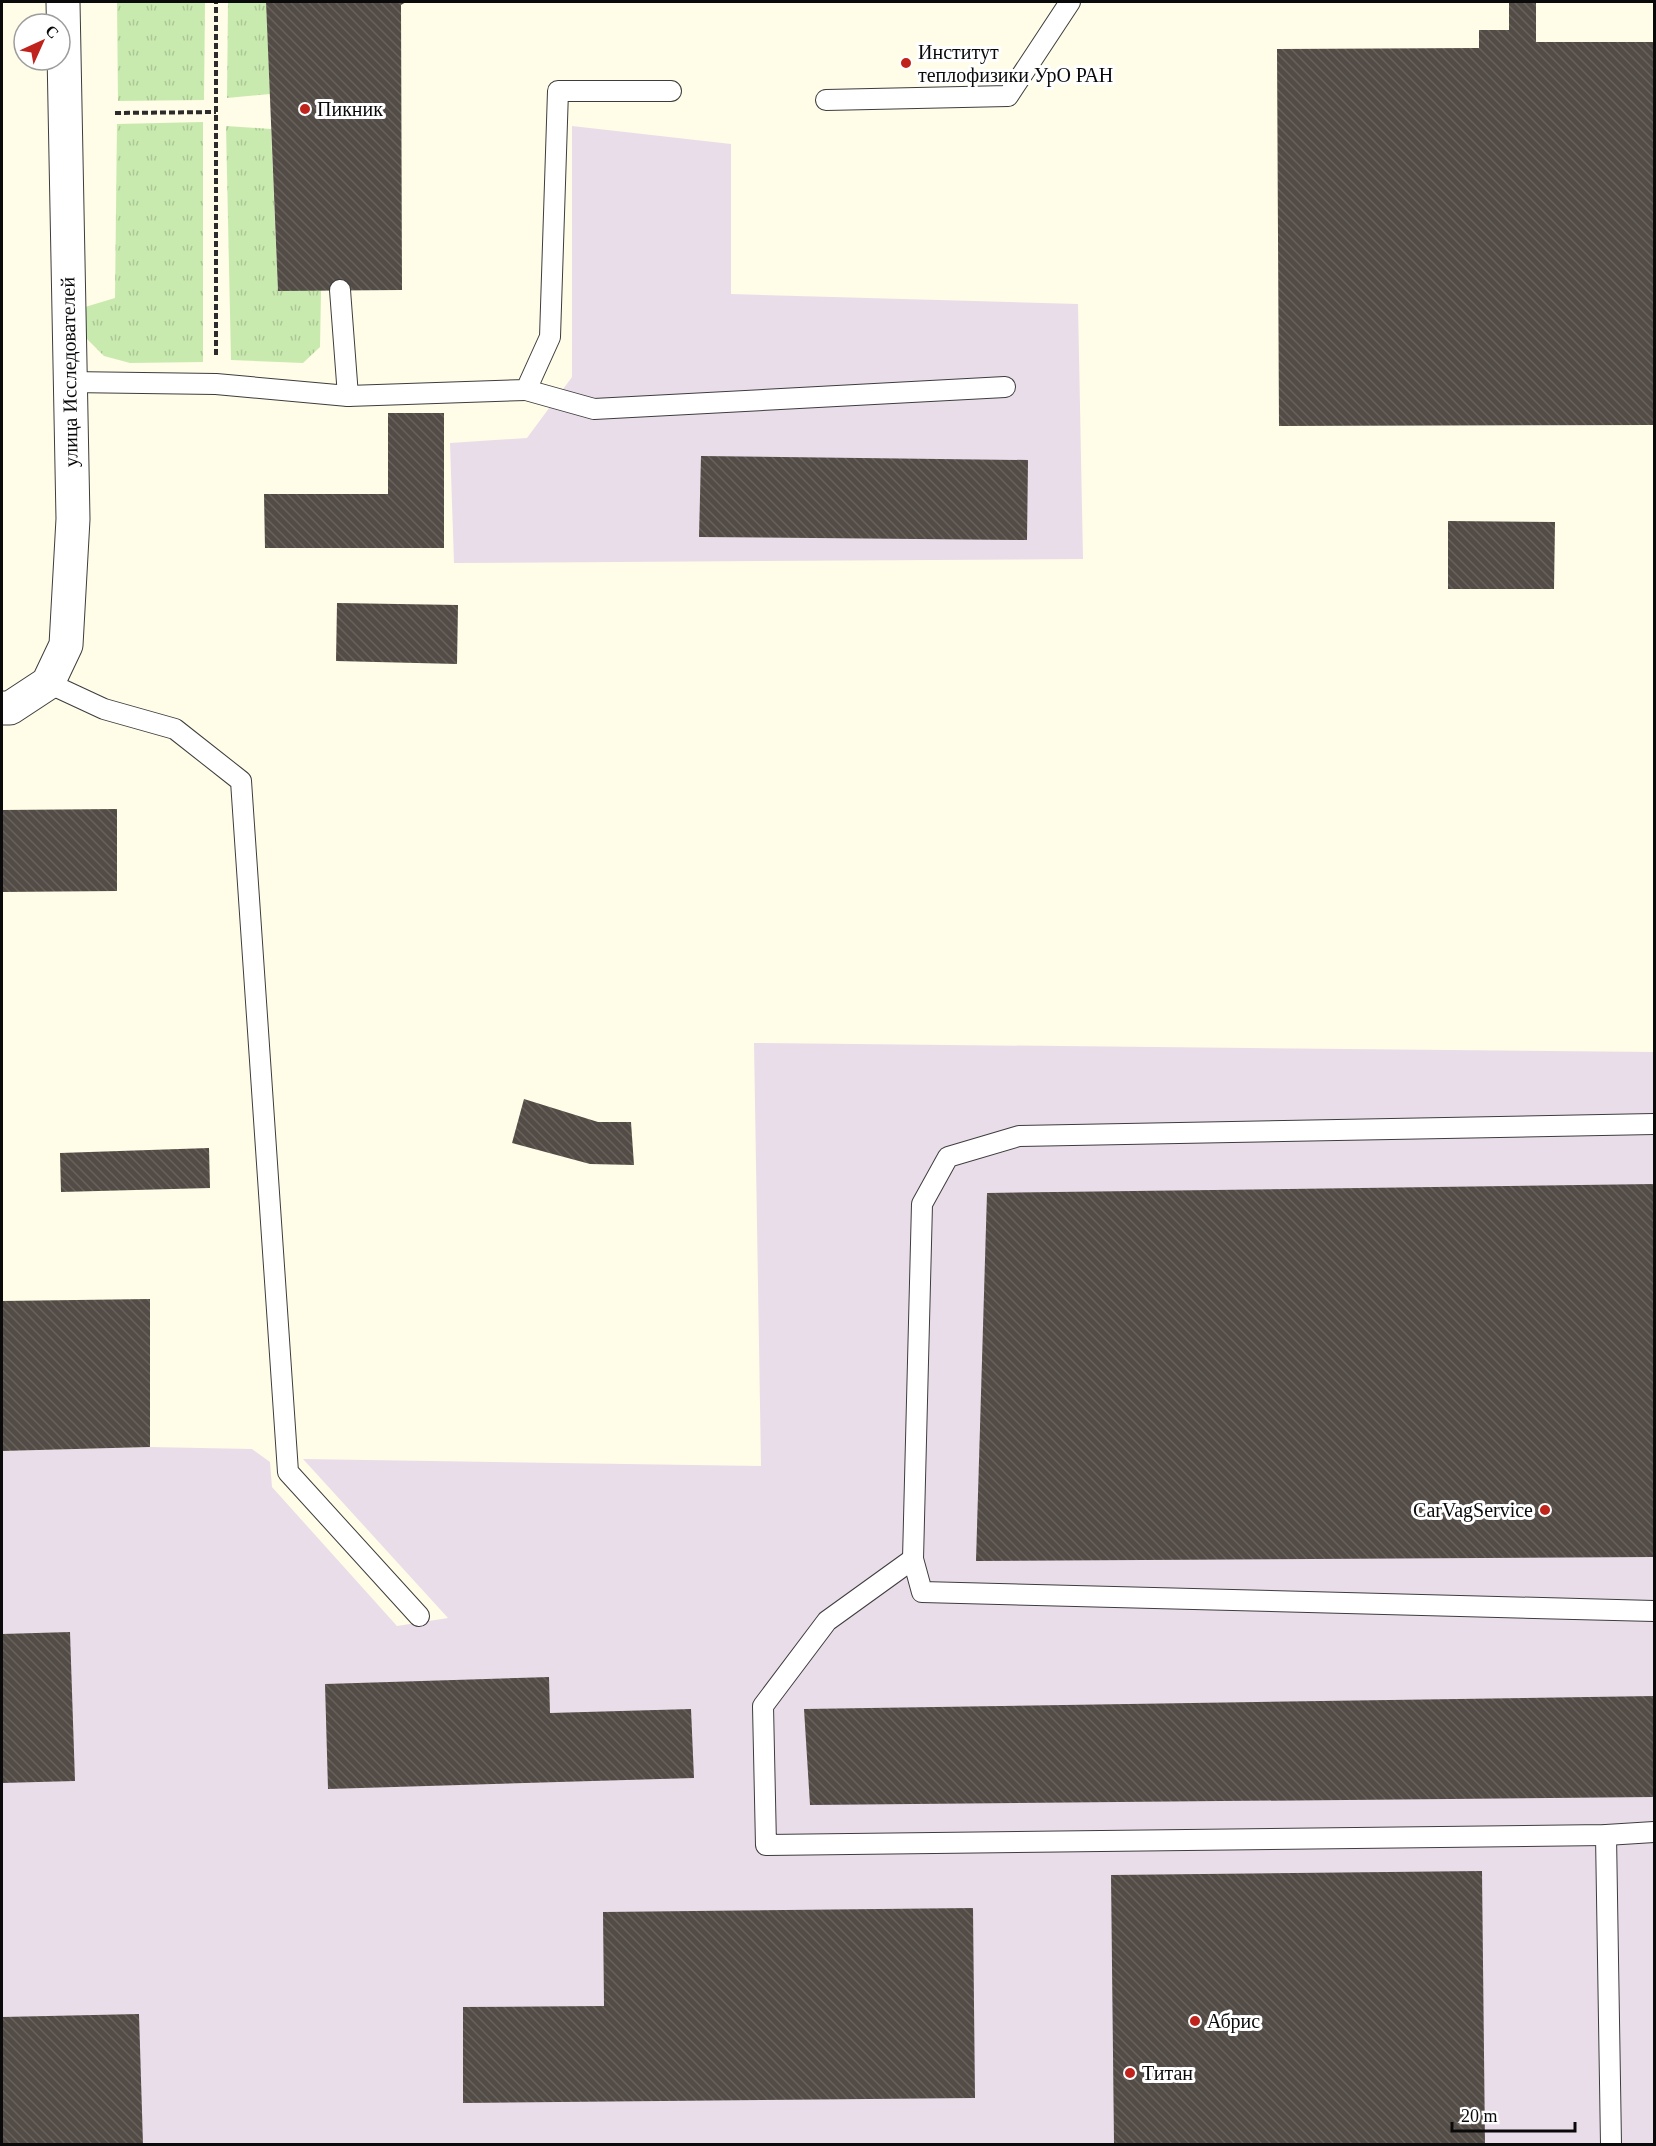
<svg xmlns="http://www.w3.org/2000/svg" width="1656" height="2146" font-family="Georgia,serif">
<defs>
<pattern id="grass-tufts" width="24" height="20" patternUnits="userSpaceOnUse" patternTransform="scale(1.5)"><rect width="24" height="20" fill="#c9eaaf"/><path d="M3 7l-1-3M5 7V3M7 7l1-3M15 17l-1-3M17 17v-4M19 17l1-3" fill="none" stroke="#abc795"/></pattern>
<pattern id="building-back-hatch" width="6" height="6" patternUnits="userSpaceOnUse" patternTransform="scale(1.5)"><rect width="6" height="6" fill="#534c46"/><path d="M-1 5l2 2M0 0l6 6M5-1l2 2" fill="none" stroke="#67615c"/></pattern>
</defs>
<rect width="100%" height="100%" fill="#fffce7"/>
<g fill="#eaddea">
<path d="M572 126 731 144V294L1078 304 1083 559 454 563 450 443 527 438 572 377Z"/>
<path d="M754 1043 1654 1052V2144H2V1451L150 1447 252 1449 270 1462 272 1487 397 1626 448 1618 303 1459 761 1466Z"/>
</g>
<g fill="url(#grass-tufts)">
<path d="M117 2H205L204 100 118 101Z"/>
<path d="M228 2H266L270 94 227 98Z"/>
<path d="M203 122V362L130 363 104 356 83 335 85 307 115 298 117 124Z"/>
<path d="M226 126 271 129 278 290H321L320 347 303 363 231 360Z"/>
</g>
<g fill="url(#building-back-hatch)">
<path d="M266 2H406L401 5 402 290 278 291Z"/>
<path d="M1509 2H1536V42H1654V425L1279 426 1277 49 1479 48V30H1509Z"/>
<path d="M388 413H444V548H265L264 494H388Z"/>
<path d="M701 456 1028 460 1027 540 699 537Z"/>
<path d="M1448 521 1555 522 1554 589H1448Z"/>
<path d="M337 603 458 605 457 664 336 661Z"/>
<path d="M117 809V891L2 892V810Z"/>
<path d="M524 1099 598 1122H631L634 1165 590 1164 512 1143Z"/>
<path d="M209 1148 210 1188 61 1192 60 1153Z"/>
<path d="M1654 1184V1557L976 1561 987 1193Z"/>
<path d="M150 1299V1447L2 1451V1301Z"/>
<path d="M70 1632 75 1781 2 1783V1634Z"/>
<path d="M549 1677 550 1713 691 1709 694 1778 328 1789 325 1684Z"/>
<path d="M1654 1696V1797L810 1805 804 1709Z"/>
<path d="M1482 1871 1485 2144H1114L1111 1875Z"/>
<path d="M973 1908 975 2098 463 2103V2007L604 2006 603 1912Z"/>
<path d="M139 2014 143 2144H2V2017Z"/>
</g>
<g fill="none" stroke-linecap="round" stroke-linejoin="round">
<defs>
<g id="service">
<path d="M826 100 1008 96 1070 2"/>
<path d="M340 290 348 396"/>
<path d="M69 382 216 384 348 396 526 390 550 337 558 91H671"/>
<path d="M526 390 594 409 1005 387"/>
<path d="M48 683 104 709 175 729 241 781 288 1472 419 1616"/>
<path d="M1654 1124 1019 1136 948 1157 922 1204 913 1559 922 1592 1654 1611"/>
<path d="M913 1559 827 1621 763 1706 766 1845 1606 1835 1654 1832"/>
<path d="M1606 1835 1611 2144"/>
</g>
<path id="minor" d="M2 708H10L48 683 66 645 73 519 63 2"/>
</defs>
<use href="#service" stroke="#3d3d3d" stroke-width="22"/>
<use href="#minor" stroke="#3d3d3d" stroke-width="35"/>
<g stroke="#2c2c2c" stroke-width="4" stroke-dasharray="6 3" stroke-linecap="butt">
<path d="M115 113 216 112"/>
<path d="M216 355V2"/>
</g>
<use href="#service" stroke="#fff" stroke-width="20"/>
<use href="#minor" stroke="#fff" stroke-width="33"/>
</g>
<g fill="#c0221c" stroke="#fff" stroke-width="2">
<circle cx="906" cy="63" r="6"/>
<circle cx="305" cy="109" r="6"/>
<circle cx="1545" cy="1510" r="6"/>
<circle cx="1195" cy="2021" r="6"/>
<circle cx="1130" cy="2073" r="6"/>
</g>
<g text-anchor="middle" stroke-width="6" stroke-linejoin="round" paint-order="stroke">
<g font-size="20" fill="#0a0a0a" stroke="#fff" text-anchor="start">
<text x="918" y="59">Институт<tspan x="918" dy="23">теплофизики УрО РАН</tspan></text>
<text x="317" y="116">Пикник</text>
<text x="1533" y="1517" text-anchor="end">CarVagService</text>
<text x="1207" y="2028">Абрис</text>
<text x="1142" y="2080">Титан</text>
</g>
<g font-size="20" fill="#0a0a0a" stroke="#fff">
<text transform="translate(69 372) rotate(-91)" y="7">улица Исследователей</text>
</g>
</g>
<rect width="1656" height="2146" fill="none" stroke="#0a0a0a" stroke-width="6"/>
<g transform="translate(42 42) rotate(45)"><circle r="28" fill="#ffffff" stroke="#9d9d9d" stroke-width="1.5"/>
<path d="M0-4.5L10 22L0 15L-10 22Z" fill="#c0221c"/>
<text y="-9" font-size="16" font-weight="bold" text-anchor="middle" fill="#0a0a0a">С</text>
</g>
<path d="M1452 2122v9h123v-9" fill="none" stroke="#0a0a0a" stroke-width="3"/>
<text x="1461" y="2122" font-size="18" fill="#0a0a0a" stroke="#ffffff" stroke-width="4.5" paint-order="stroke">20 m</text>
</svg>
